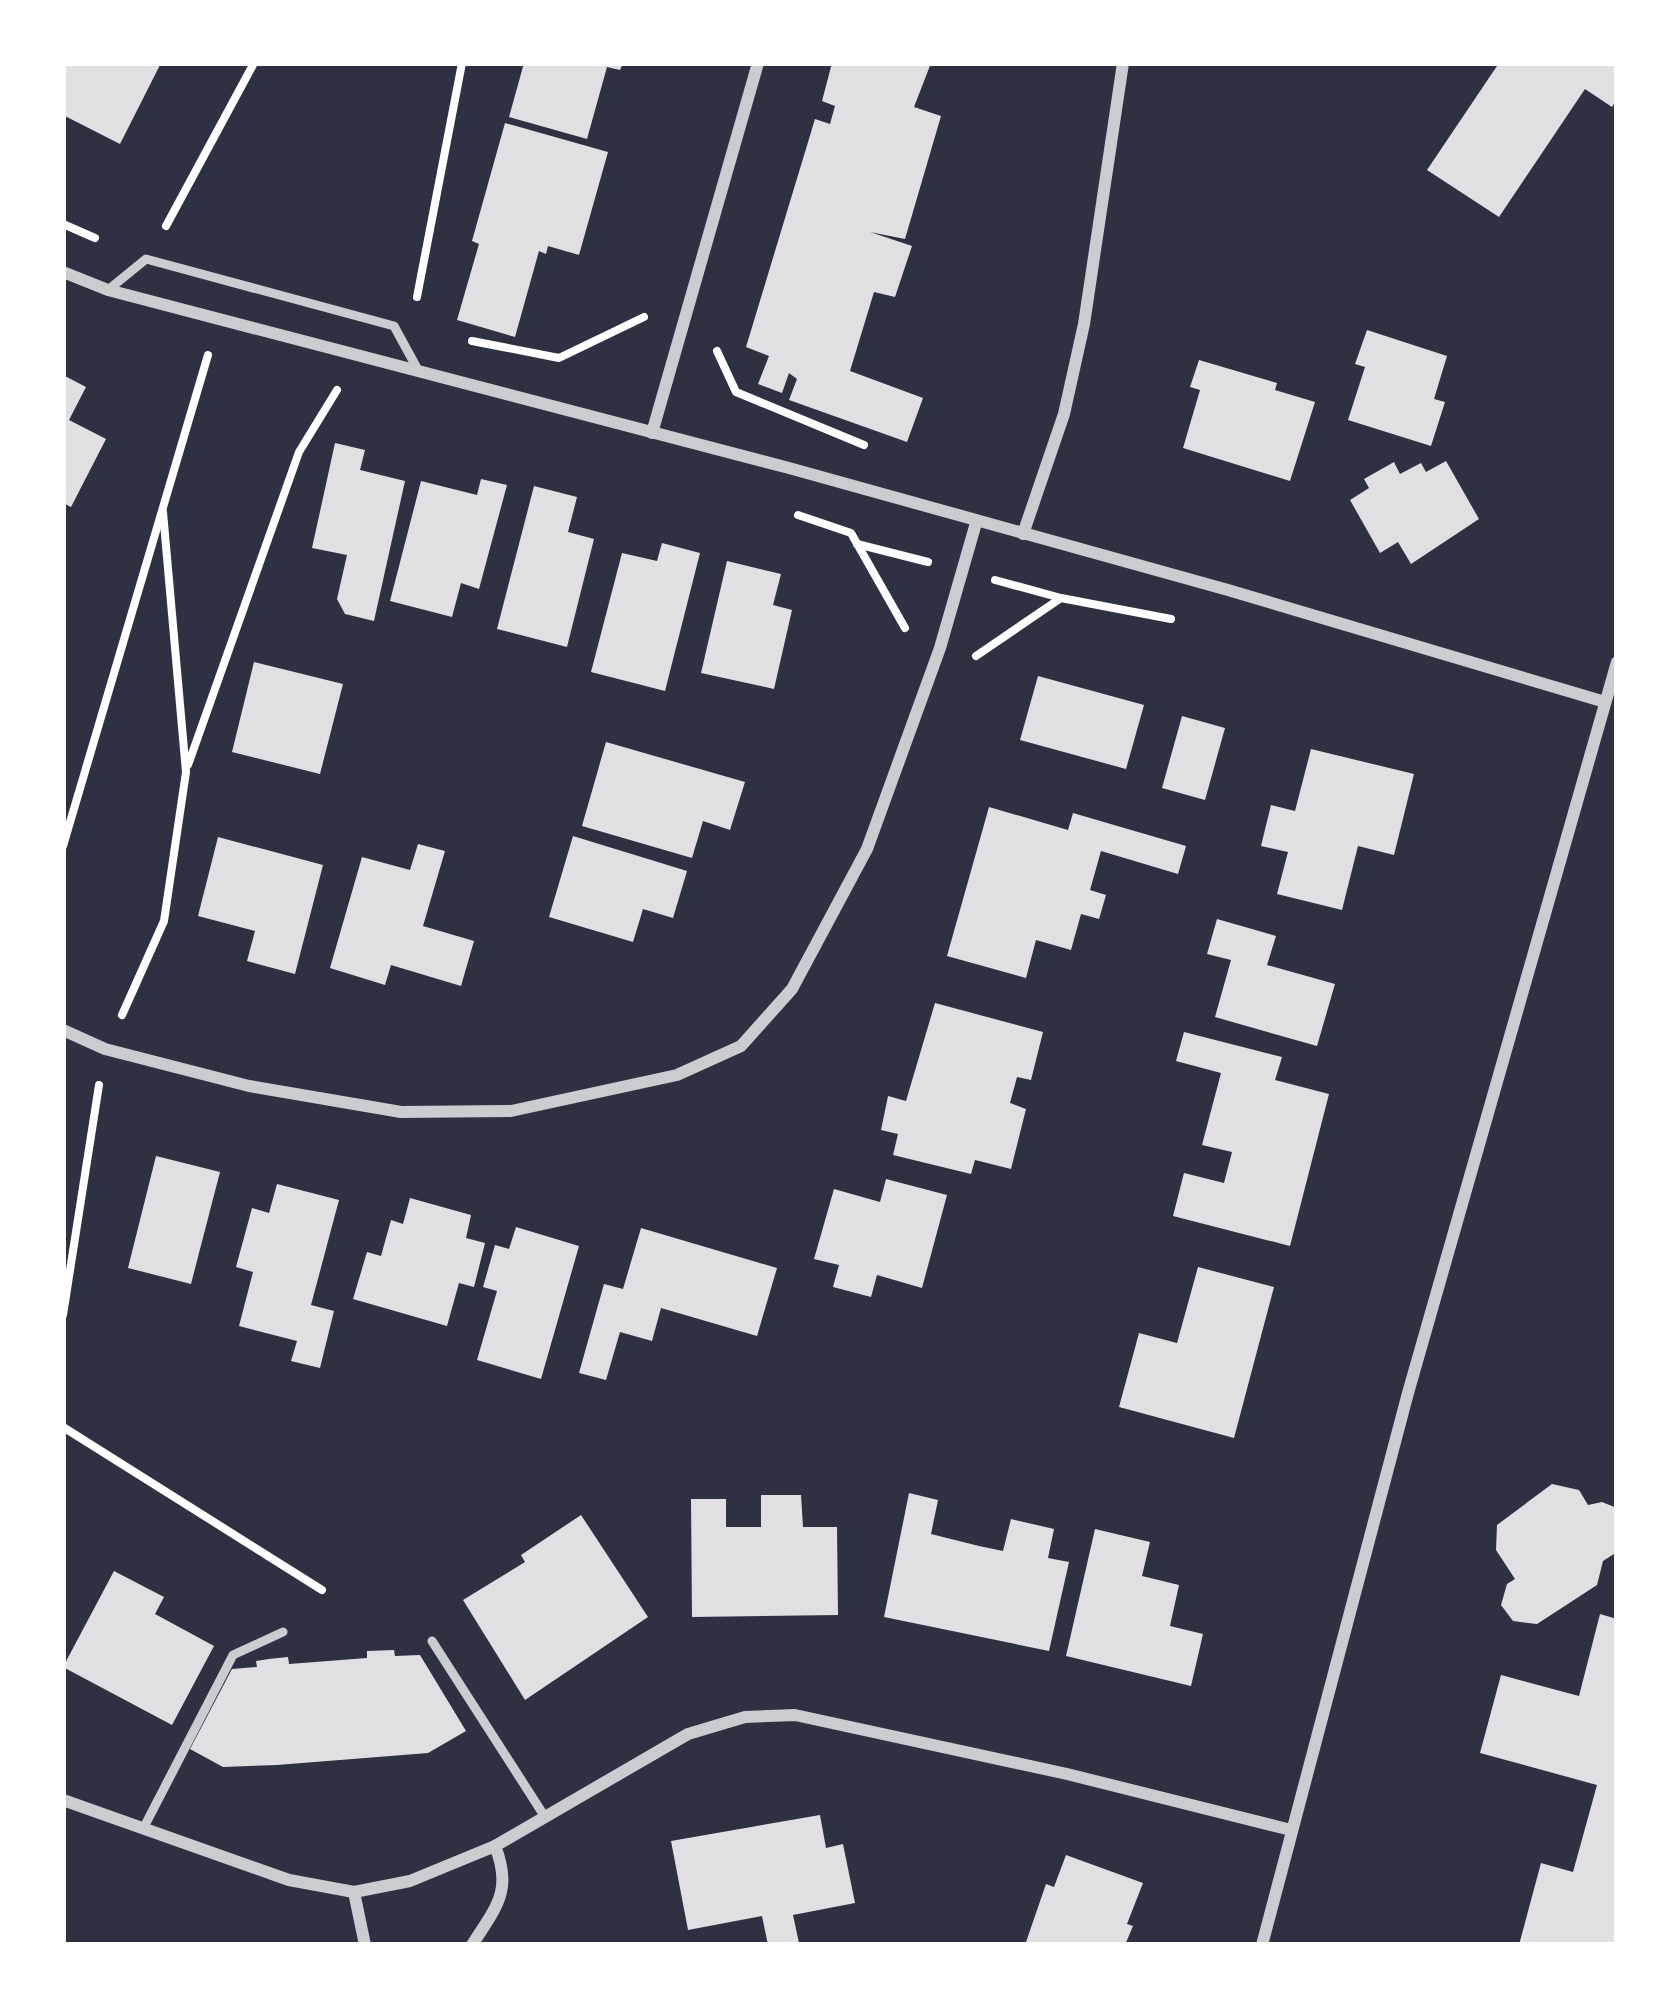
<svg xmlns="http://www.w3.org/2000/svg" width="1680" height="2008" font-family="Montserrat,sans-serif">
<rect width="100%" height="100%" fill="#2d3142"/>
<g fill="#e0e0e3">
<path d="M63 63H161L120 144 63 115Z"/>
<path d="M524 63H623L620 70 607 67 587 139 509 117Z"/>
<path d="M832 63H931L914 107 941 116 905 239 870 232 912 246 895 297 874 292 850 371 923 398 907 442 789 400 797 379 789 373 782 393 758 384 769 356 746 347 815 119 830 124 835 106 822 101Z"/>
<path d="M1499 63H1617V99L1612 107 1585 89 1499 217 1427 170Z"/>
<path d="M505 123 608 152 579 255 548 246 546 254 539 251 515 337 457 320 479 244 472 241Z"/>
<path d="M1367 330 1447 356 1434 399 1445 402 1431 446 1348 420 1365 367 1355 364Z"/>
<path d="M1199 360 1277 383 1275 390 1315 402 1290 481 1183 448 1200 390 1190 387Z"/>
<path d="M63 375 86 387 69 420 106 439 71 507 63 503Z"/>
<path d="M335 443 365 450 360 470 405 481 374 621 345 614 337 599 347 555 312 548Z"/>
<path d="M1446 461 1479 519 1411 564 1398 542 1380 553 1350 500 1369 488 1364 479 1394 462 1400 474 1421 463 1426 472Z"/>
<path d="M481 479 507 485 479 589 461 583 452 617 390 601 421 481 477 495Z"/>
<path d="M534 486 577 497 568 532 594 539 567 647 497 629Z"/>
<path d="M662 543 700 553 665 691 591 672 622 553 657 561Z"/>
<path d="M727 561 781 574 773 605 792 610 774 689 701 673Z"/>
<path d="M254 662 343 684 320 774 232 752Z"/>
<path d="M1038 676 1144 705 1126 769 1020 740Z"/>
<path d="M1182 716 1225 728 1205 800 1162 788Z"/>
<path d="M606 742 745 782 730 830 703 821 692 858 582 826Z"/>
<path d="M1311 749 1414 774 1394 855 1358 846 1342 910 1277 894 1288 852 1261 846 1271 805 1295 811Z"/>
<path d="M989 807 1068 830 1073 813 1186 846 1178 874 1101 851 1090 890 1106 895 1099 919 1081 914 1071 950 1036 940 1026 978 947 956Z"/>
<path d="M573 836 687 871 673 918 643 909 633 942 549 917Z"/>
<path d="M218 837 323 865 295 974 247 961 255 931 198 916Z"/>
<path d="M418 844 445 851 423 926 474 941 461 986 391 965 385 985 330 968 362 857 410 870Z"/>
<path d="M1217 919 1276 936 1267 965 1335 984 1317 1046 1215 1017 1231 960 1207 954Z"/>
<path d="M935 1003 1043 1032 1031 1080 1017 1077 1010 1103 1026 1109 1011 1169 975 1160 971 1174 893 1155 898 1134 881 1130 888 1096 906 1101Z"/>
<path d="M1184 1032 1282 1057 1275 1080 1329 1094 1290 1246 1173 1216 1184 1173 1224 1183 1232 1152 1202 1145 1221 1073 1176 1061Z"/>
<path d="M156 1156 220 1172 191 1284 128 1268Z"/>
<path d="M886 1179 947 1195 922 1288 877 1275 871 1297 833 1287 839 1265 814 1259 834 1189 880 1202Z"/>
<path d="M277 1184 339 1200 311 1305 334 1311 320 1368 291 1361 297 1341 239 1326 253 1272 236 1267 252 1208 269 1213Z"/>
<path d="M410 1198 471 1215 466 1238 485 1243 474 1287 459 1283 447 1326 353 1299 367 1252 381 1256 391 1220 403 1224Z"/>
<path d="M516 1227 579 1246 541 1379 477 1360 497 1291 483 1287 495 1245 509 1249Z"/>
<path d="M641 1228 777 1268 757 1336 661 1308 652 1341 620 1332 606 1380 579 1373 604 1284 623 1289Z"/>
<path d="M1198 1267 1274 1287 1234 1438 1119 1407 1139 1333 1177 1343Z"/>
<path d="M1552 1484 1579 1490 1588 1505 1602 1502 1617 1508V1552L1603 1561 1597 1585 1537 1624 1513 1621 1501 1605 1507 1584 1515 1579 1496 1550 1497 1525Z"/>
<path d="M909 1493 938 1500 931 1534 979 1546 1003 1551 1011 1519 1054 1529 1048 1558 1069 1562 1049 1651 884 1617Z"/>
<path d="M761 1495H801L803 1527H837L838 1615 692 1617 691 1499H726V1527H761Z"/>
<path d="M581 1515 648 1617 525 1700 463 1600 525 1562 521 1555Z"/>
<path d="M1095 1529 1150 1542 1142 1576 1179 1585 1170 1626 1203 1634 1191 1686 1066 1656Z"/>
<path d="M114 1571 164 1597 155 1614 214 1646 172 1725 63 1667Z"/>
<path d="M1600 1614 1617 1619V1945H1519L1541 1863 1573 1872 1597 1785 1480 1753 1501 1675 1579 1696Z"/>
<path d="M394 1650 395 1656 420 1655 466 1731 428 1753 277 1765 223 1767 190 1749 232 1669 257 1667 256 1661 269 1659 288 1657 289 1664 367 1658V1651Z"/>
<path d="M820 1815 826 1848 843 1844 855 1903 793 1915 799 1943 787 1945H768L762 1916 688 1930 671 1841Z"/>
<path d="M1066 1855 1143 1883 1127 1924 1133 1926 1125 1945H1025L1046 1884 1054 1887Z"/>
</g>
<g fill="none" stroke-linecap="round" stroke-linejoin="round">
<g stroke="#fff" stroke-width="8">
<path d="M63 224 95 238"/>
<path d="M166 226 254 63"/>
<path d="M417 297 462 63"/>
<path d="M472 341 559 358 644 317"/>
<path d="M717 351 736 392 864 445"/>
<path d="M798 515 851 533 905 628"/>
<path d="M857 544 928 562"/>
<path d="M1061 598 1171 619"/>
<path d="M976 656 1061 598 995 580"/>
<path d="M188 765 299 452 337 390"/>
<path d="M63 846 208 355"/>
<path d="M122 1015 164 921 186 772 163 512"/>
<path d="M63 1315 99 1085"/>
<path d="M63 1427 322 1590"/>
</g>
<g stroke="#caccd0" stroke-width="9">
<path d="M108 290 146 259 394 326 418 370"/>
<path d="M432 1641 545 1817"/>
<path d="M143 1829 233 1655 283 1632"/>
</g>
<g stroke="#caccd0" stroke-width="12">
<path d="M63 272 108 290 789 468 1228 590 1605 702"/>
<path d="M652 433 758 63"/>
<path d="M1023 534 1064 414 1084 324 1123 63"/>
<path d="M63 1030 105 1049 249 1086 401 1112 511 1111 677 1075 741 1046 792 989 867 849 940 648 976 523"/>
<path d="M63 1800 289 1880 354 1892 410 1881 495 1846 688 1734 745 1717 795 1715 1067 1774 1291 1830"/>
<path d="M354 1892 365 1945"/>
<path d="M472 1945C496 1907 513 1891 495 1846"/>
<path d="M1262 1945 1408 1393 1617 662"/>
</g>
</g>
<rect width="1680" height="2008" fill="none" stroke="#ffffff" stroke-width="132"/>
</svg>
